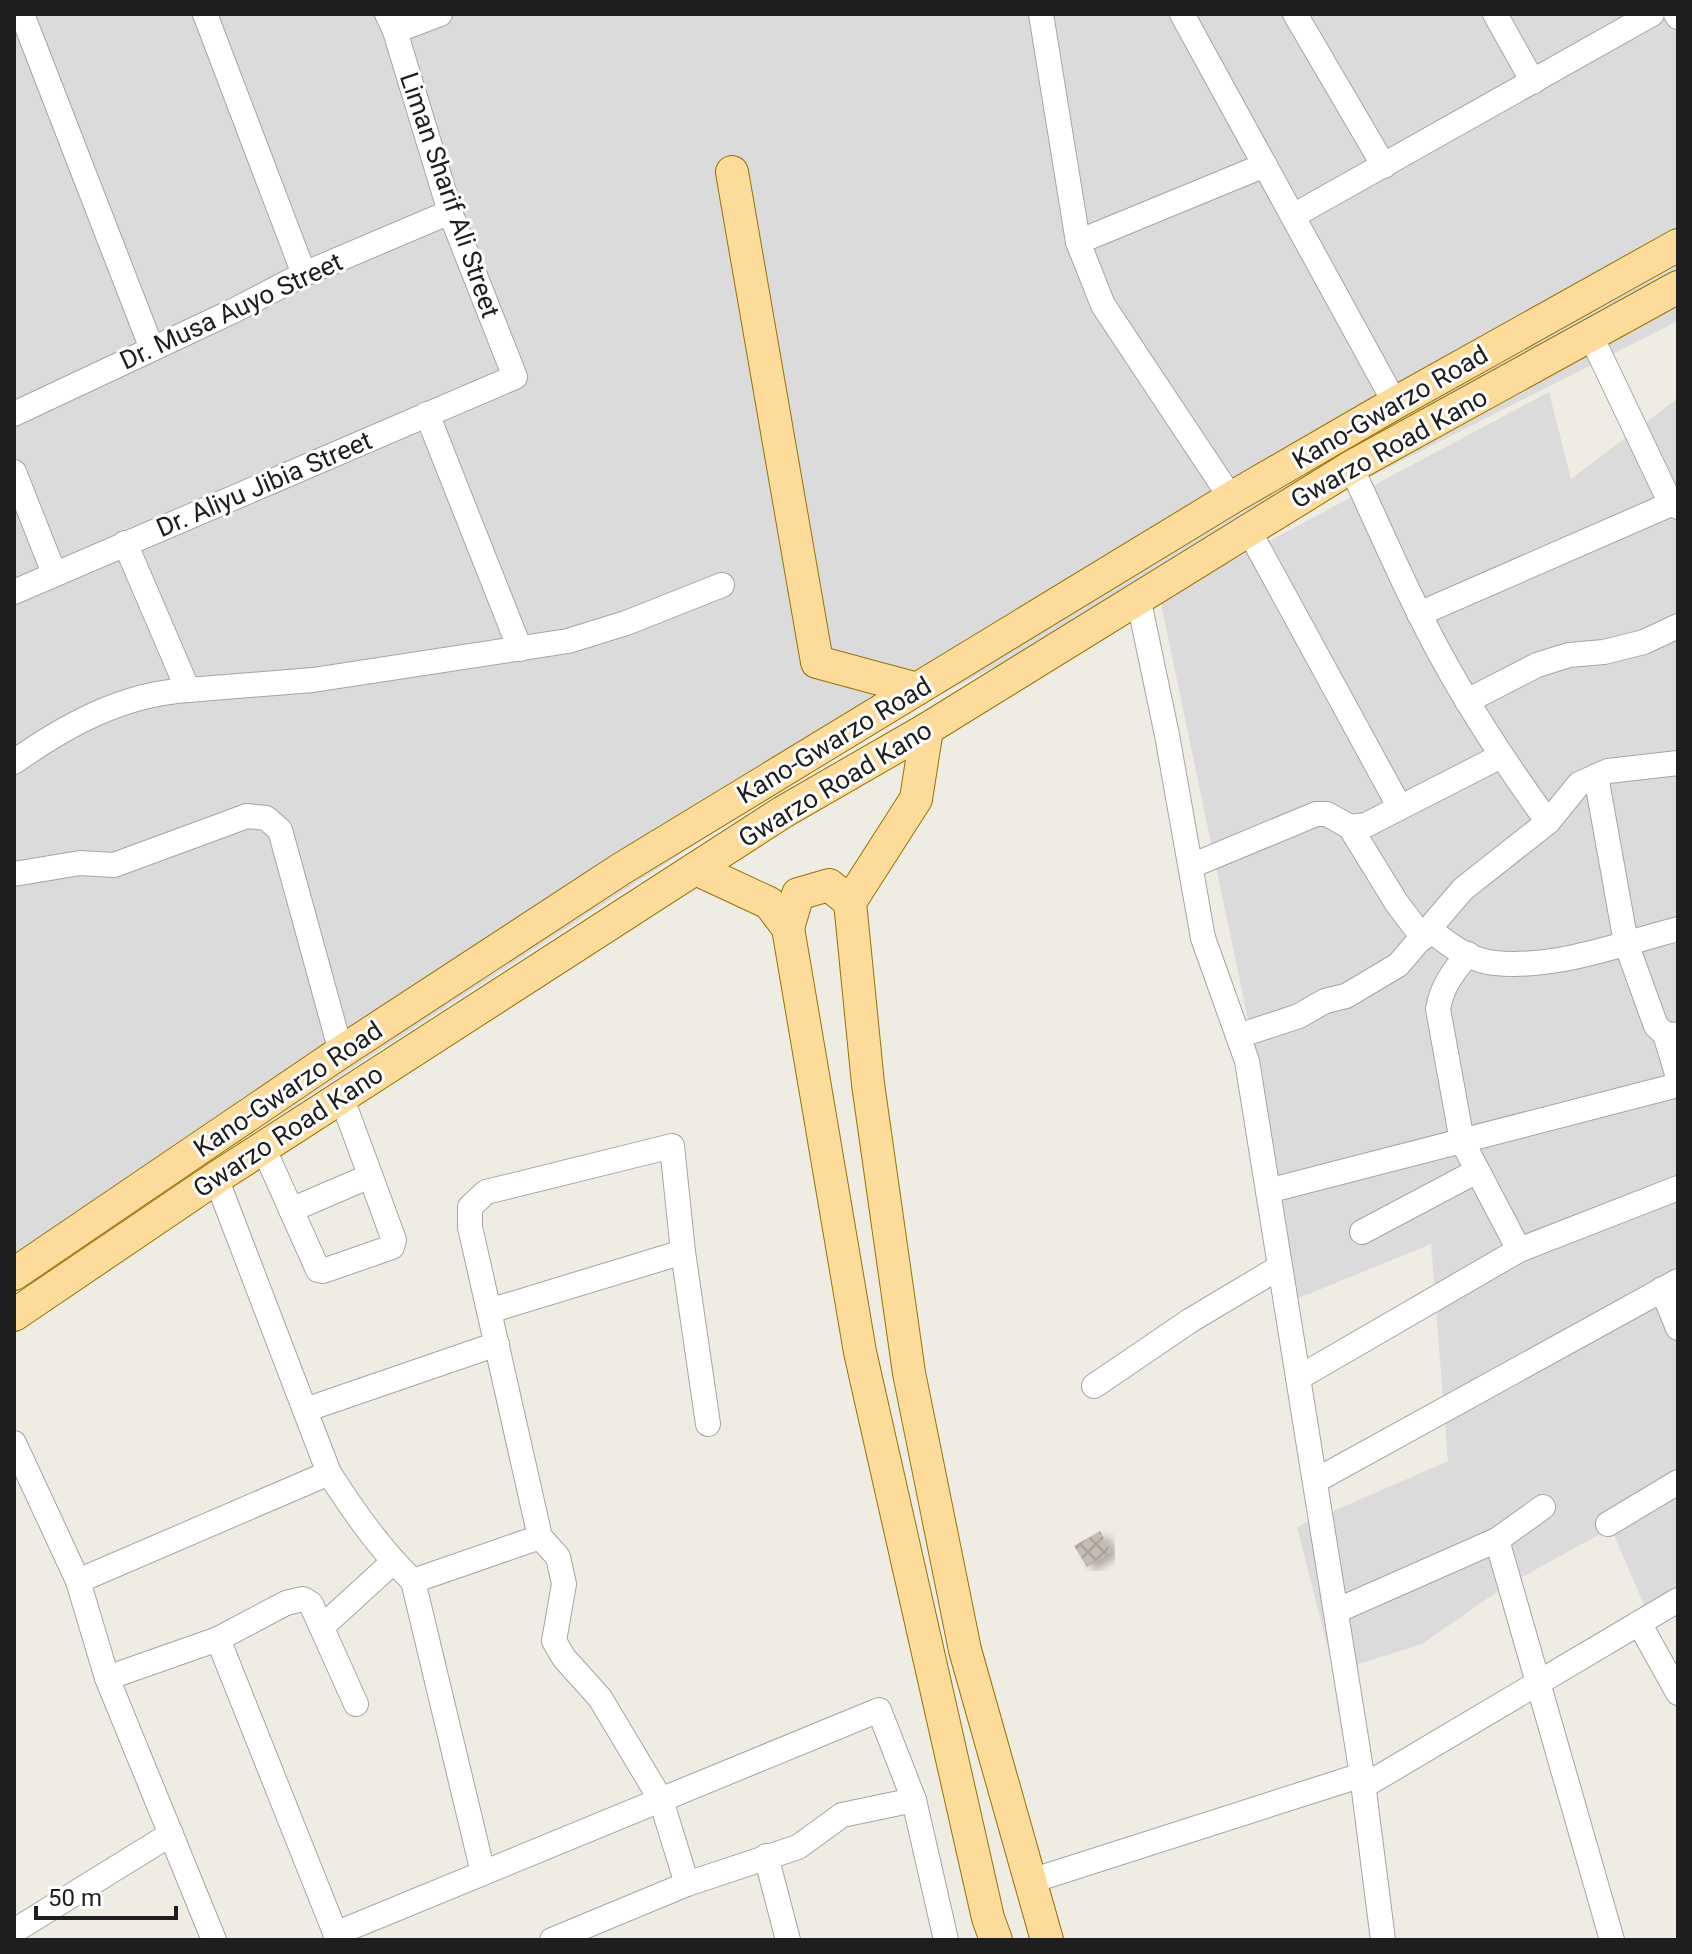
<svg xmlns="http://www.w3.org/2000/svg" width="1692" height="1954" font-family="Roboto,sans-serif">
<defs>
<pattern id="building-cross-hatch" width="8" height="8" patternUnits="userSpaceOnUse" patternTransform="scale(2)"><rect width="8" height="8" fill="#c4bcb3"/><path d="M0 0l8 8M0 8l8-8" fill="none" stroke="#a8a19a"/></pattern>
<filter id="shadow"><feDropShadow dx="8" dy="4.5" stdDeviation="4" flood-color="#0004"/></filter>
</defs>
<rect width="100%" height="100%" fill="#efece4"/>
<g fill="#dcdbdb">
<path d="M14 14H1678V321L872 729 14 1289Z"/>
<path d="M1549 392 1571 479 1678 398V1600L1648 1614 1611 1528 1504 1587 1422 1644 1334 1672 1297 1527 1448 1461 1431 1244 1282 1305 1265 1101 1160 599Z"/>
</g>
<path fill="url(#building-cross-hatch)" filter="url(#shadow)" d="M1100 1531 1111 1551 1087 1567 1074 1546Z"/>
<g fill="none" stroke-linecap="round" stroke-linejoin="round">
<defs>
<g id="minor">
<path d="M22 14 152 349"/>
<path d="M205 14 304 274"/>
<path d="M1041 14 1078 242 1103 305 1231 498"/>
<path d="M1182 14 1395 403"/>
<path d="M1295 14 1384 166"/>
<path d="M1495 14 1533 82"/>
<path d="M1676 14 1678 17"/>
<path d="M395 31 440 14"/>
<path d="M1293 216 1652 14"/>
<path d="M1078 242 1265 165"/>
<path d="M1591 336 1671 504 1678 507"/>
<path d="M14 414 231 312 304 274 450 212"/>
<path d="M427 414 520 649"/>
<path d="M1351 467C1374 516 1395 565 1419 613 1455 687 1500 756 1548 822"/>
<path d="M14 472 54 573"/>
<path d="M1248 529 1399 806"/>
<path d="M125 543 188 690 313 680 568 641 626 623 722 585"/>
<path d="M14 592 515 377 450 212 395 31 387 14"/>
<path d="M1138 597 1167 735 1203 938 1247 1061 1362 1775 1383 1940"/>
<path d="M1419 614 1671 504"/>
<path d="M1467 701 1537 665 1569 655 1604 652 1644 642 1678 626"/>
<path d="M14 762C66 725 123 694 188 690"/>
<path d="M1596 776 1626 943 1656 1026 1665 1034 1678 1035"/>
<path d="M1350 827 1396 902 1423 938"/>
<path d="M1191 866 1316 814H1327L1350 827 1366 825 1501 756"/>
<path d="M14 874 80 863 114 865 247 816 266 818 280 830 341 1052"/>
<path d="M1430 929C1448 945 1471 961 1495 963 1557 969 1620 944 1678 929"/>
<path d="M1468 954C1453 972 1442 986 1438 1009L1462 1141 1519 1250"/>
<path d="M1665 1034 1678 1077"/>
<path d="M1238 1036 1299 1016 1325 1001 1346 996 1398 965 1463 889 1548 822 1579 784 1608 771 1678 763"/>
<path d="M263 1147 318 1270 323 1271 392 1247 394 1240 341 1096"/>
<path d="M216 1178 329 1473C354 1512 380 1549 413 1581L483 1873"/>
<path d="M1268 1191 1678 1085"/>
<path d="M291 1210 370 1176"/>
<path d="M1362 1232 1477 1171"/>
<path d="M1662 1289 1678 1328"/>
<path d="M489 1311 683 1252"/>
<path d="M1298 1378 1519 1250 1678 1188"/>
<path d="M1094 1386 1191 1320 1280 1267"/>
<path d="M305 1410 497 1344"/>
<path d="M14 1443 78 1581 107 1678 214 1940"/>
<path d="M1315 1481 1678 1281"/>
<path d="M1608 1524 1678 1482"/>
<path d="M1497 1540 1612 1940"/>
<path d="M78 1581 329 1473"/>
<path d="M413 1581 540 1537"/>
<path d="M1336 1611 1497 1540 1543 1507"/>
<path d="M1639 1623 1678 1693"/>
<path d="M322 1627 393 1562"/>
<path d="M218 1639 338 1940"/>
<path d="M107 1678 218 1639 286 1603 303 1599 311 1604 356 1704"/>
<path d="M1364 1786 1678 1600"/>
<path d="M766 1856 788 1940"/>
<path d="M1028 1882 1362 1775"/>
<path d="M687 1884 661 1800 600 1698 564 1658 554 1641 564 1584 558 1557 540 1537 470 1227V1207L486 1192 672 1146 683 1252 708 1424"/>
<path d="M14 1931 171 1834"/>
<path d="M335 1934 879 1710 914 1800 946 1940"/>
<path d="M552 1940 687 1884 798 1847 842 1815 914 1800"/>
</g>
<g id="major">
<path d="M732 172 817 662 917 689"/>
<path d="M927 729 916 799 850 902 868 1084 909 1373 965 1650 1047 1940"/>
<path d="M696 869 769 903 788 928 860 1352 988 1918 996 1940"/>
<path d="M788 928 798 894 829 885 850 902"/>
<path d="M14 1274 341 1052 621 869 1231 498 1395 403 1678 245"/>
<path d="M14 1315 216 1178 783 812 927 729 1351 467 1678 287"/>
</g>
</defs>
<use href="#minor" stroke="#a5a5a5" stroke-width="26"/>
<use href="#major" stroke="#987200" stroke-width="34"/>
<use href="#minor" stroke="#fff" stroke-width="24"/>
<use href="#major" stroke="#fddb9b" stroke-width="32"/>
</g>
<g text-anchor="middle" stroke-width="6" stroke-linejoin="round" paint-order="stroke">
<g font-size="26" fill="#1e1e1e" stroke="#fff">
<text transform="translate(450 195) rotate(71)" y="9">Liman Sharif Ali Street</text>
<text transform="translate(231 311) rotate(-25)" y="9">Dr. Musa Auyo Street</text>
<text transform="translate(1390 407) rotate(-30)" y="9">Kano-Gwarzo Road</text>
<text transform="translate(1389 448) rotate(-29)" y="9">Gwarzo Road Kano</text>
<text transform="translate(264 484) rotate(-23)" y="9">Dr. Aliyu Jibia Street</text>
<text transform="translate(834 740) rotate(-31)" y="9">Kano-Gwarzo Road</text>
<text transform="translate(835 784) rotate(-31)" y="9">Gwarzo Road Kano</text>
<text transform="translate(288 1089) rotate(-34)" y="9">Kano-Gwarzo Road</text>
<text transform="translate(288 1131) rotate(-33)" y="9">Gwarzo Road Kano</text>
</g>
</g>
<rect width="1692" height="1954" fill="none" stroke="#1e1e1e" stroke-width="32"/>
<path d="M36 1906v12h140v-12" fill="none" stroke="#1e1e1e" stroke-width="4"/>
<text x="48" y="1906" font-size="24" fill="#1e1e1e" stroke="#ffffff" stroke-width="6" paint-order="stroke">50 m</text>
</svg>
